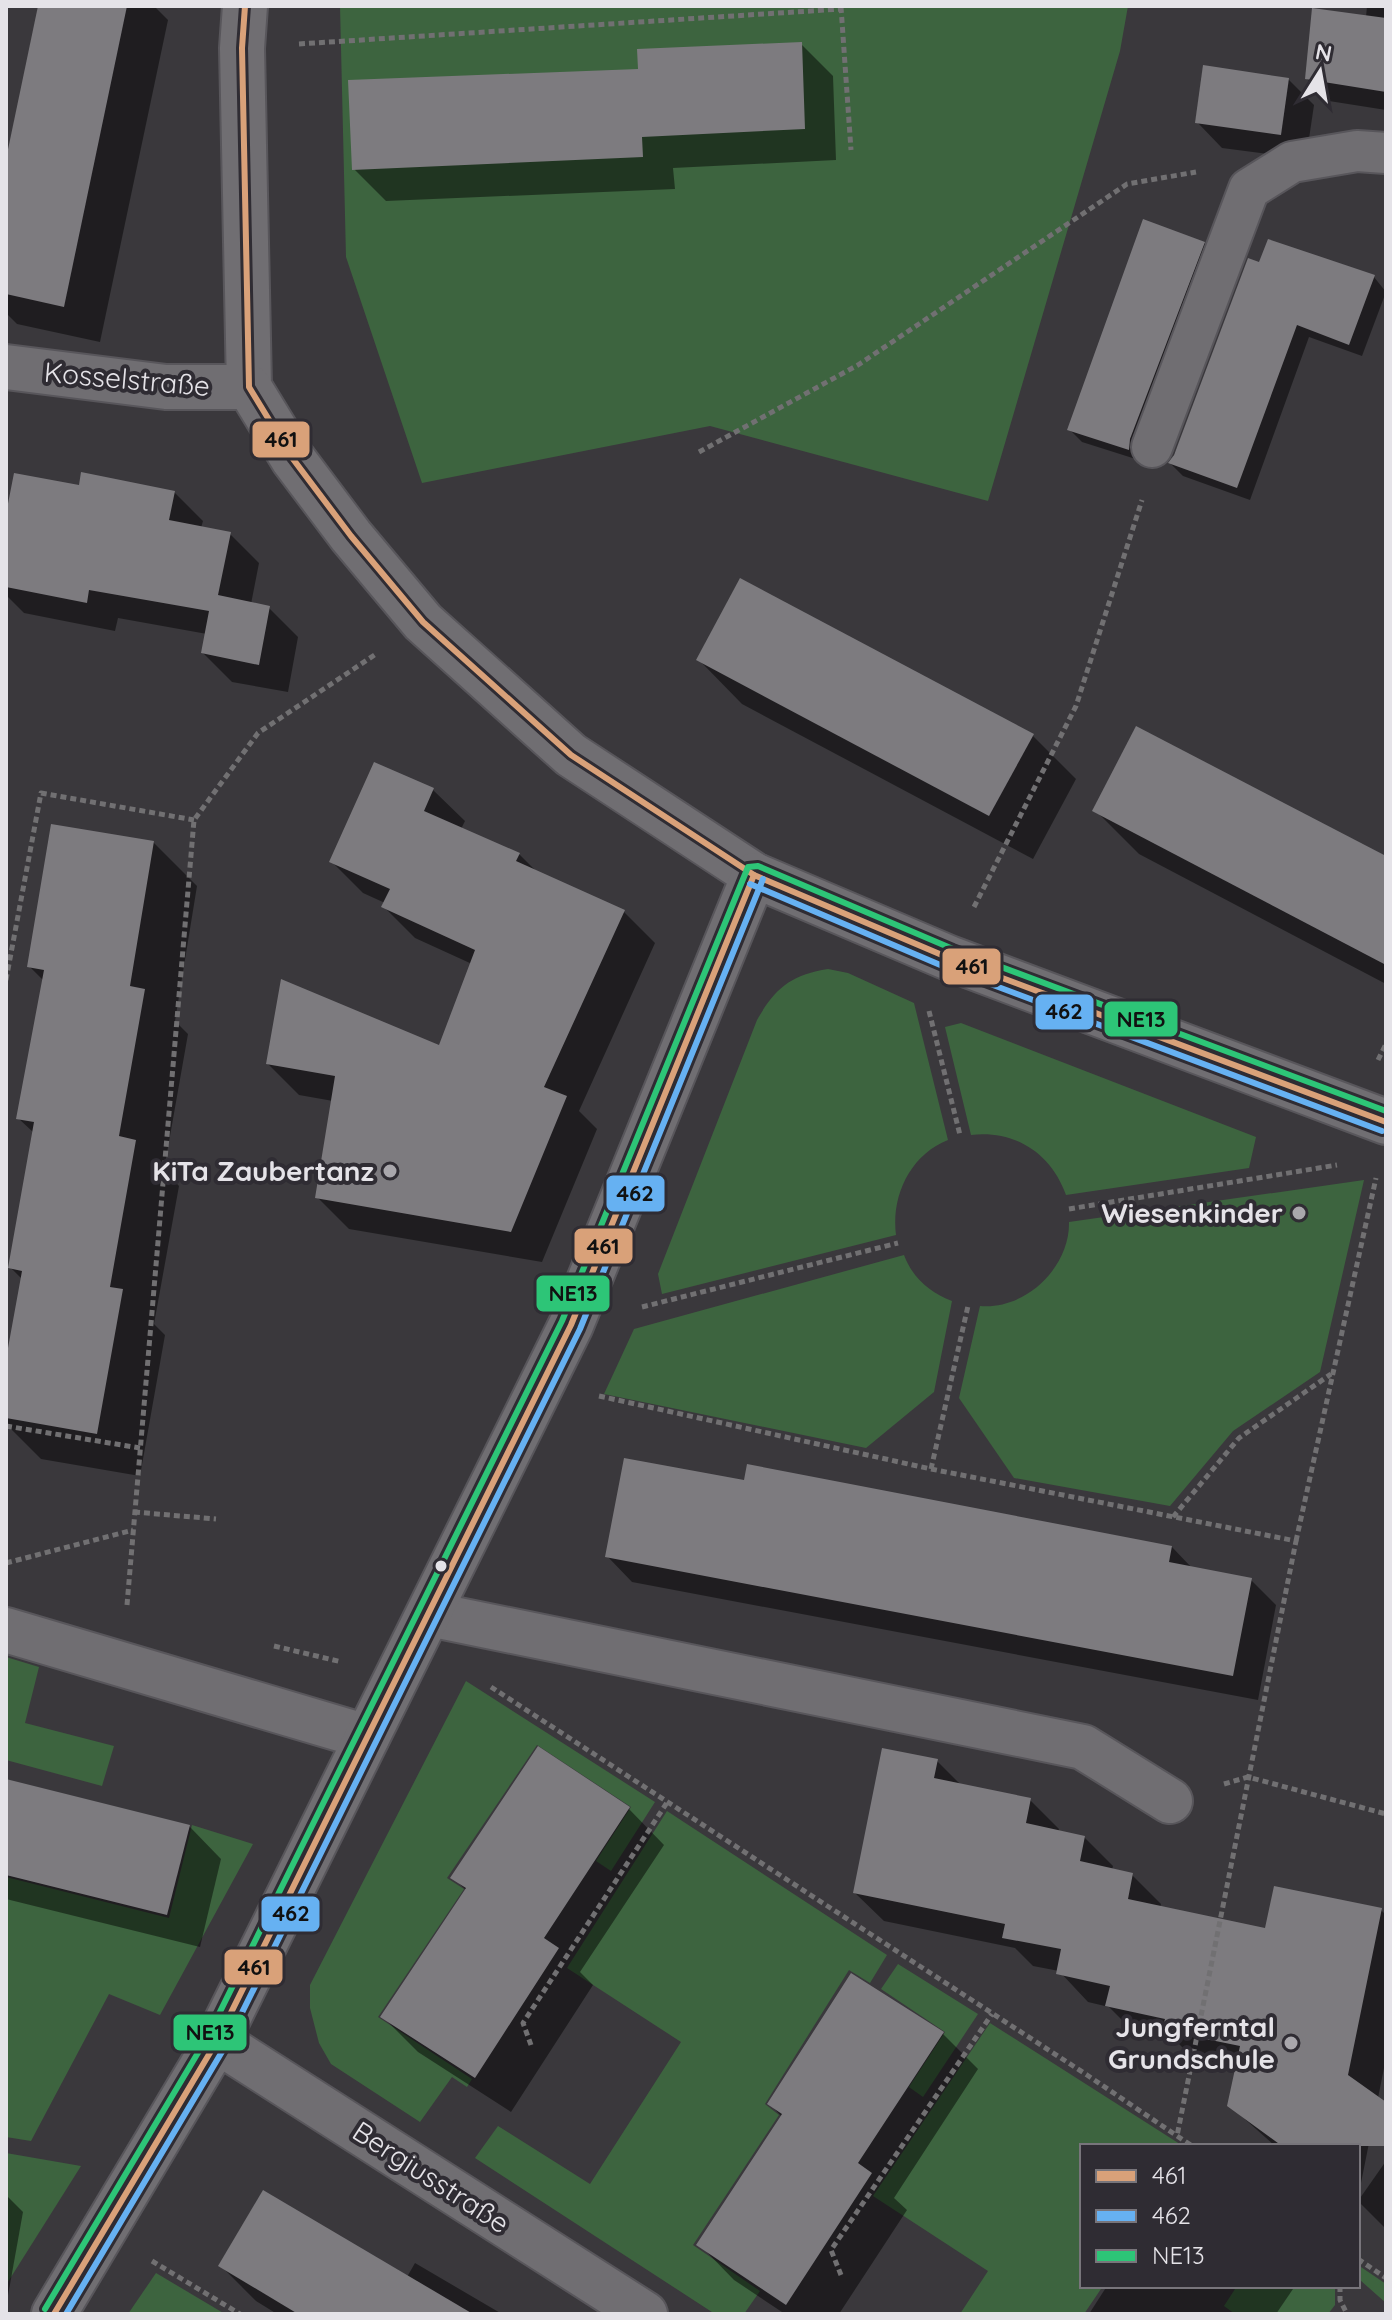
<svg xmlns="http://www.w3.org/2000/svg" width="1392" height="2320" font-family="Quicksand,sans-serif">
<rect width="100%" height="100%" fill="#3a383c"/>
<g fill="#3d643f">
<path d="M340 6H1128L1120 51 988 501 710 426 422 483 346 257Z"/>
<path d="M828 969 848 973 914 1003 948 1140C910 1155 891 1196 896 1235L662 1294 658 1274 757 1020C775 988 791 975 828 969Z"/>
<path d="M961 1023 1256 1137 1249 1168 1066 1195C1051 1153 1015 1130 971 1135L945 1027Z"/>
<path d="M1364 1180 1320 1372 1233 1431 1170 1506 1014 1478 959 1398 980 1306C1026 1310 1070 1267 1069 1222Z"/>
<path d="M904 1255C912 1277 930 1293 952 1301L934 1392 866 1448 604 1394 634 1329Z"/>
<path d="M6 1657 39 1667 25 1723 114 1746 102 1786 6 1760Z"/>
<path d="M466 1681 655 1802 611 1871 596 1861 631 1807 537 1745 447 1878 464 1889 378 2017 472 2079 467 2087 452 2077 420 2122 331 2064 319 2043 310 2008V1985Z"/>
<path d="M667 1811 887 1955 870 1983 849 1970 765 2104 779 2115 693 2245 760 2291 744 2314H715L475 2158 498 2126 590 2184 681 2042 567 1968Z"/>
<path d="M192 1825 253 1844 160 2015 109 1994 31 2141 6 2137V1877L169 1918Z"/>
<path d="M898 1964 978 2014 923 2097 909 2087 945 2032 881 1989Z"/>
<path d="M990 2023 1183 2146H1082V2286H1103L1084 2314H960L988 2271 873 2196Z"/>
<path d="M6 2153 81 2166 6 2285Z"/>
<path d="M1358 2265 1386 2284V2303L1360 2280 1358 2282Z"/>
<path d="M156 2273 225 2314H128Z"/>
<path d="M1237 2286H1335V2305L1328 2314H1235L1224 2306Z"/>
</g>
<g fill="#0007">
<path d="M40 6H154L168 20 100 342 17 324 6 313V169Z"/>
<path d="M1367 6H1386V110L1329 101 1307 79 1366 17Z"/>
<path d="M801 44 833 76 836 160 673 168 675 189 386 201 354 169 640 71Z"/>
<path d="M1288 79 1314 105 1306 159 1222 148 1197 122Z"/>
<path d="M1204 243 1216 256 1142 461 1082 442 1069 429Z"/>
<path d="M1260 265 1374 277 1386 292 1362 356 1309 337 1250 500 1183 476 1170 463Z"/>
<path d="M81 488 174 492 203 521 201 528 230 534 259 563 251 604 269 608 298 637 288 692 232 682 203 653 207 634 118 618 115 631 24 613 6 595V525Z"/>
<path d="M699 660 1032 735 1076 779 1033 859 742 704Z"/>
<path d="M375 764 433 790 465 821 461 829 519 854 537 872 623 911 655 943 579 1111 597 1129 542 1262 349 1229 317 1197 333 1101 299 1095 268 1064 440 1047 472 964 415 938 384 907 385 903 363 893 332 862Z"/>
<path d="M1095 810 1386 858V984L1139 854Z"/>
<path d="M153 842 197 886 175 1021 188 1034 164 1170 179 1186 154 1324 165 1335 140 1476 41 1459 6 1424V1370L23 1280 10 1267 34 1133 18 1118 44 981 29 966Z"/>
<path d="M746 1483 1172 1547 1192 1568 1251 1580 1276 1605 1258 1700 632 1582 607 1556Z"/>
<path d="M937 1761 962 1786 1030 1800 1059 1829 1058 1832 1084 1837 1113 1866 1112 1870 1132 1875 1161 1904 1160 1908 1267 1930 1381 1910 1386 1915V2058L1358 2198V2146H1275L1229 2105 1238 2067 1194 2059 1178 2043 1136 2034 1109 2007 1088 2002 1059 1971 1033 1966 1015 1948 884 1921 855 1893Z"/>
<path d="M6 1782 189 1826 221 1859 200 1947 6 1899Z"/>
<path d="M629 1809 664 1845 580 1972 593 1985 511 2112 418 2052 383 2017 467 1891 453 1877Z"/>
<path d="M942 2033 978 2069 894 2198 907 2210 839 2314H785L734 2280 699 2244 782 2117 770 2104Z"/>
<path d="M1386 2161V2229L1358 2201Z"/>
<path d="M6 2195 23 2212 7 2301 6 2300Z"/>
<path d="M415 2263 502 2314H277L256 2301 220 2265 407 2277Z"/>
<path d="M1107 2286H1291L1293 2289 1276 2314H1089Z"/>
</g>
<g fill="#7d7b7f">
<path d="M38 6H127L64 307 6 294V159Z"/>
<path d="M1312 8 1386 18V92L1305 79Z"/>
<path d="M802 42 805 129 642 137 643 157 352 170 348 80 638 69 637 49Z"/>
<path d="M1203 65 1289 78 1281 135 1195 123Z"/>
<path d="M1143 219 1205 242 1130 439 1129 450 1067 430Z"/>
<path d="M1268 239 1375 275 1349 345 1297 325 1237 488 1168 463 1174 455 1248 258 1259 262Z"/>
<path d="M81 472 175 491 169 520 231 532 218 595 270 606 259 665 201 653 209 611 89 590 87 603 6 587V514L14 473 79 485Z"/>
<path d="M740 578 1034 734 989 816 696 660Z"/>
<path d="M1136 726 1386 856V965L1092 811Z"/>
<path d="M374 762 434 788 424 811 520 853 516 861 625 910 544 1087 567 1096 511 1232 315 1198 335 1076 266 1064 281 979 439 1045 475 950 381 907 390 889 329 862Z"/>
<path d="M51 824 154 841 130 986 145 989 119 1136 136 1140 110 1287 123 1289 97 1434 6 1418V1359L22 1271 8 1268 34 1122 16 1119 44 970 27 967Z"/>
<path d="M624 1458 744 1480 747 1464 1172 1546 1169 1562 1252 1578 1233 1676 605 1557Z"/>
<path d="M538 1746 630 1807 544 1938 559 1948 475 2078 380 2017 466 1888 450 1878Z"/>
<path d="M882 1748 938 1759 934 1778 1031 1798 1026 1823 1085 1836 1080 1861 1133 1873 1128 1899 1265 1928 1274 1886 1382 1908 1348 2075 1386 2102V2146H1282L1227 2106 1240 2046 1162 2030 1165 2019 1105 2006 1110 1986 1056 1974 1061 1949 1002 1938 1005 1924 853 1893Z"/>
<path d="M6 1779 190 1825 167 1915 6 1875Z"/>
<path d="M851 1973 944 2032 858 2163 872 2173 786 2305 696 2245 782 2114 767 2104Z"/>
<path d="M263 2190 473 2314H298L218 2266Z"/>
</g>
<g fill="none" stroke-linecap="round" stroke-linejoin="round">
<defs>
<path id="service" d="M1152 447 1249 189 1292 162 1357 151 1386 153"/>
<g id="minor">
<path d="M245 6 242 48 249 387 293 459 351 536 423 622 571 755 754 875 949 958 1386 1122"/>
<path d="M6 367 166 387H249"/>
<path d="M429 1614 1083 1747 1170 1801"/>
<path d="M6 1630 367 1737"/>
<path d="M217 2041 645 2314"/>
<path d="M54 2314 217 2041 571 1325 754 875"/>
</g>
</defs>
<use href="#service" stroke="#58565b" stroke-width="44"/>
<use href="#minor" stroke="#58565b" stroke-width="48"/>
<g stroke="#717072" stroke-width="5" stroke-dasharray="6 4" stroke-linecap="butt">
<path d="M841 7 851 150"/>
<path d="M299 44 841 9"/>
<path d="M699 452 858 365 1127 184 1196 172"/>
<path d="M974 907 1076 706 1142 500"/>
<path d="M6 980 41 793 194 820"/>
<path d="M929 1011 960 1135"/>
<path d="M1378 1060 1386 1044"/>
<path d="M1069 1209 1337 1165"/>
<path d="M642 1307 898 1243"/>
<path d="M599 1396 931 1469 968 1306"/>
<path d="M6 1426 140 1448"/>
<path d="M931 1469 1296 1541 1177 2136"/>
<path d="M134 1512 216 1519"/>
<path d="M1173 1517 1239 1438 1331 1374"/>
<path d="M1296 1541 1376 1178"/>
<path d="M6 1563 133 1530"/>
<path d="M127 1605 194 820 258 733 376 654"/>
<path d="M274 1646 342 1662"/>
<path d="M491 1687 1087 2075 1192 2146"/>
<path d="M1224 1784 1248 1777 1386 1814"/>
<path d="M531 2045 523 2023 668 1801"/>
<path d="M1358 2259 1386 2278"/>
<path d="M152 2261 240 2314"/>
<path d="M841 2275 831 2250 992 2014"/>
<path d="M1340 2286V2300L1347 2314"/>
</g>
<use href="#service" stroke="#706e72" stroke-width="40"/>
<use href="#minor" stroke="#706e72" stroke-width="44"/>
<defs>
<g id="bus-1">
<path d="M245 6 242 48 249 387 293 459 351 536 423 622 571 755 754 875 949 958 1386 1122"/>
<path d="M54 2314 217 2041 571 1325 754 875"/>
</g>
<g id="bus-2">
<path d="M750 884 945 967 1382 1131"/>
<path d="M66 2314 226 2045 580 1329 763 879"/>
</g>
<path id="bus-3" d="M45 2309 208 2036 562 1321 748 867 758 866 953 949 1386 1111"/>
</defs>
<use href="#bus-1" stroke="#2f2c33" stroke-width="12"/>
<use href="#bus-2" stroke="#2f2c33" stroke-width="12"/>
<use href="#bus-3" stroke="#2f2c33" stroke-width="12"/>
<use href="#bus-1" stroke="#d9a179" stroke-width="6"/>
<use href="#bus-2" stroke="#66b1f2" stroke-width="6"/>
<use href="#bus-3" stroke="#2dc577" stroke-width="6"/>
</g>
<g fill="#a9a7ac" stroke="#2f2c33" stroke-width="3">
<circle cx="390" cy="1171" r="8"/>
<circle cx="1299" cy="1213" r="8"/>
<circle cx="1291" cy="2043" r="8"/>
</g>
<circle fill="#e5e3e8" stroke="#2f2c33" stroke-width="3" cx="441" cy="1566" r="7"/>
<g text-anchor="middle" stroke-width="8" stroke-linejoin="round" paint-order="stroke">
<g font-size="28" fill="#e5e3e8" stroke="#2f2c33">
<text transform="translate(127 379) rotate(5)" y="10">Kosselstraße</text>
<text transform="translate(431 2177) rotate(33)" y="10">Bergiusstraße</text>
</g>
<g font-size="28" font-weight="bold" fill="#e5e3e8" stroke="#2f2c33" text-anchor="end">
<text x="374" y="1181">KiTa Zaubertanz</text>
<text x="1283" y="1223">Wiesenkinder</text>
<text x="1275" y="2037">Jungferntal<tspan x="1275" dy="32">Grundschule</tspan></text>
</g>
</g>
<g stroke="#2f2c33" stroke-width="3">
<rect x="251" y="420" width="60" height="39" rx="8" fill="#d9a179"/>
<rect x="941" y="947" width="61" height="39" rx="8" fill="#d9a179"/>
<rect x="1034" y="993" width="61" height="38" rx="8" fill="#66b1f2"/>
<rect x="1103" y="1000" width="76" height="38" rx="8" fill="#2dc577"/>
<rect x="605" y="1174" width="61" height="39" rx="8" fill="#66b1f2"/>
<rect x="573" y="1227" width="61" height="38" rx="8" fill="#d9a179"/>
<rect x="535" y="1274" width="76" height="39" rx="8" fill="#2dc577"/>
<rect x="260" y="1895" width="61" height="38" rx="8" fill="#66b1f2"/>
<rect x="223" y="1948" width="61" height="38" rx="8" fill="#d9a179"/>
<rect x="172" y="2013" width="76" height="39" rx="8" fill="#2dc577"/>
</g>
<g font-size="22" text-anchor="middle" font-weight="bold" fill="#111">
<text x="281" y="447">461</text>
<text x="972" y="974">461</text>
<text x="1064" y="1019">462</text>
<text x="1141" y="1027">NE13</text>
<text x="635" y="1201">462</text>
<text x="603" y="1254">461</text>
<text x="573" y="1301">NE13</text>
<text x="291" y="1921">462</text>
<text x="254" y="1975">461</text>
<text x="210" y="2040">NE13</text>
</g>
<rect width="1392" height="2320" fill="none" stroke="#e5e3e8" stroke-width="16"/>
<rect x="1080" y="2144" width="280" height="144" fill="#2f2c33" stroke="#78757b" stroke-width="2"/>
<rect x="1096" y="2170" width="40" height="12" fill="#d9a179" stroke="#78757b" stroke-width="2"/>
<text x="1152" y="2184" font-size="24" fill="#e5e3e8">461</text>
<rect x="1096" y="2210" width="40" height="12" fill="#66b1f2" stroke="#78757b" stroke-width="2"/>
<text x="1152" y="2224" font-size="24" fill="#e5e3e8">462</text>
<rect x="1096" y="2250" width="40" height="12" fill="#2dc577" stroke="#78757b" stroke-width="2"/>
<text x="1152" y="2264" font-size="24" fill="#e5e3e8">NE13</text>
<g transform="translate(1320 72) rotate(11)" stroke="#2f2c33" stroke-width="6" paint-order="stroke">
<path d="M0-6L14 30L0 20L-14 30Z" fill="#e5e3e8"/>
<text y="-12" font-size="22" font-weight="bold" text-anchor="middle" fill="#e5e3e8">N</text>
</g>
</svg>
